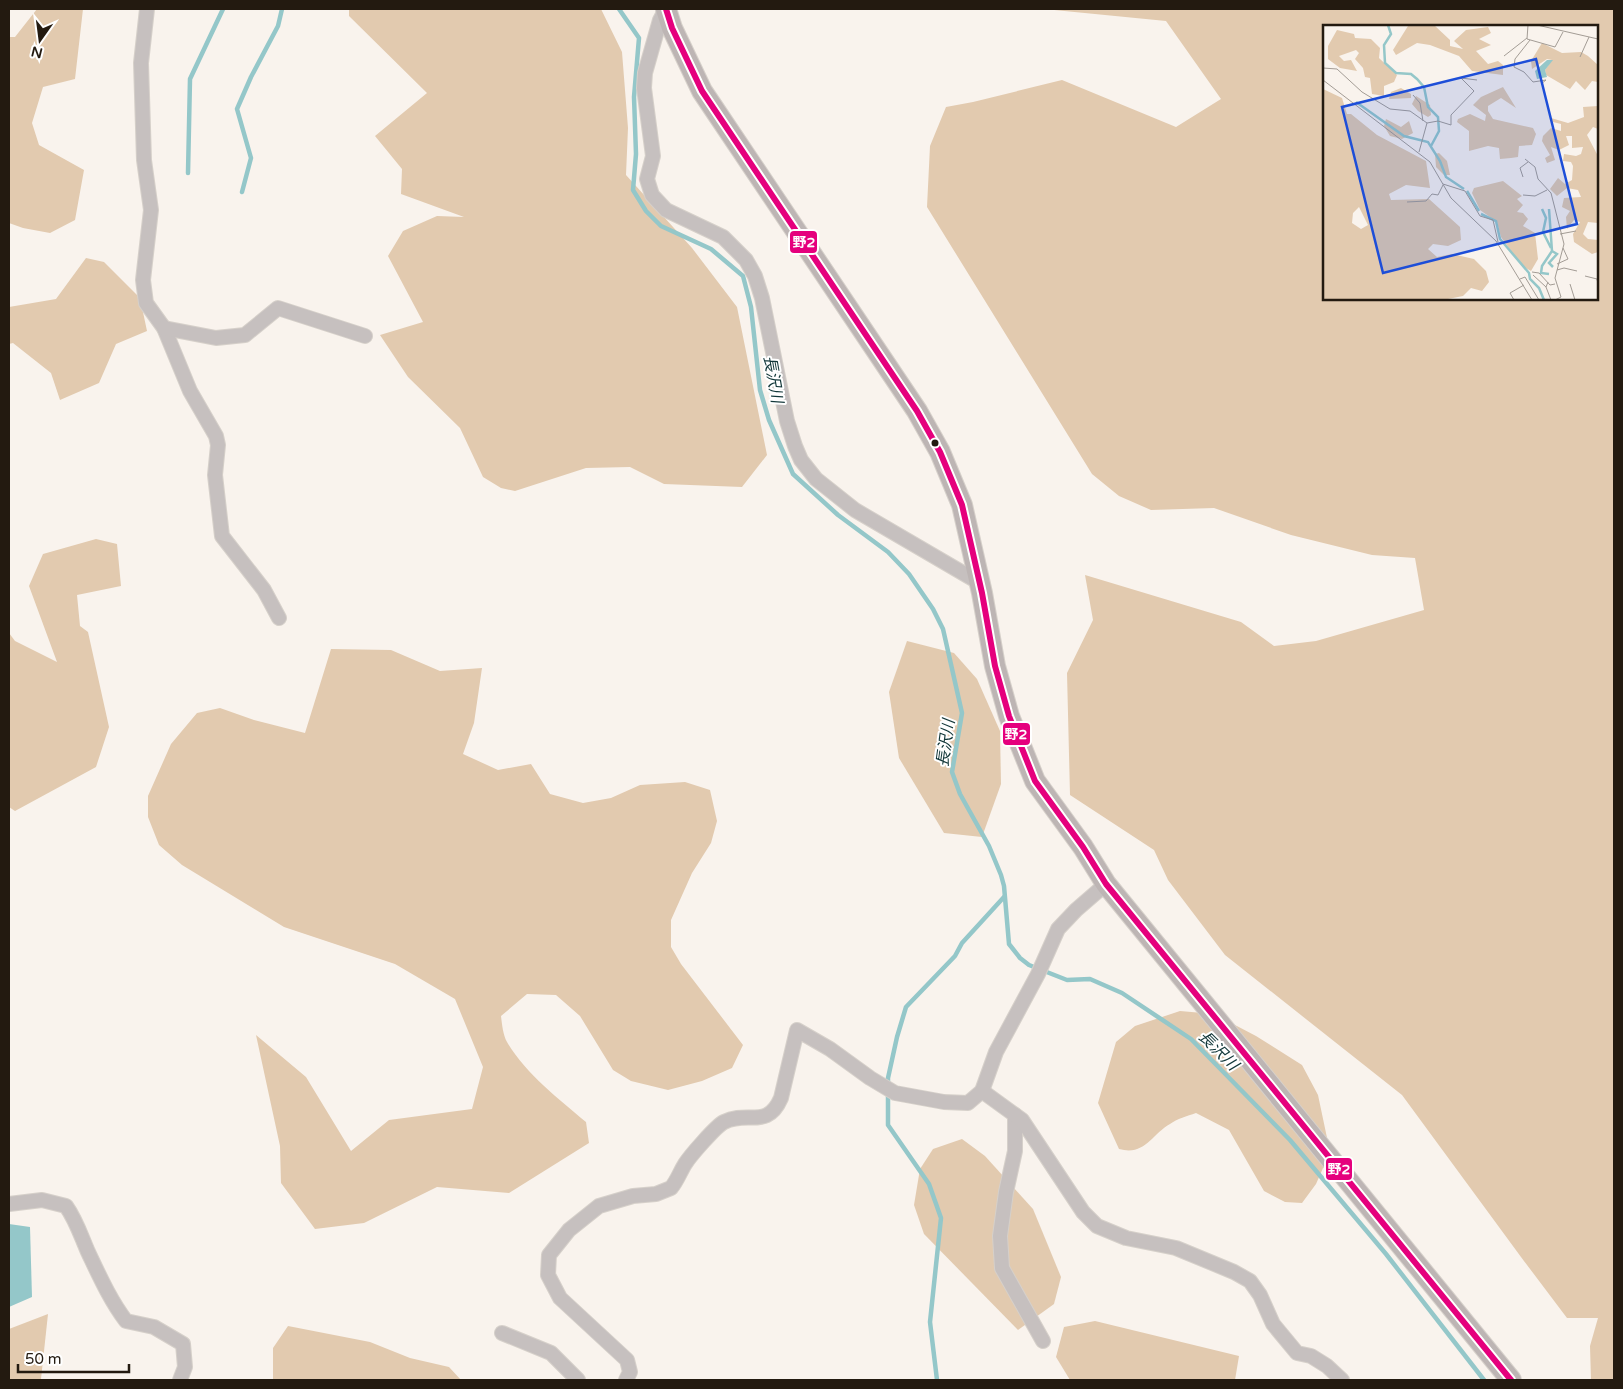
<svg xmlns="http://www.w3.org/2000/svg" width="1623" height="1389" font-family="'Varela Round','Noto Sans JP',sans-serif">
<rect width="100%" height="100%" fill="#f9f3ed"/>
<g fill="#e2caaf" fill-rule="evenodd">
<path d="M37 9H83L75 79 43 87 32 123 39 145 84 170 75 220 50 233 23 228 9 223V37H15Z"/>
<path d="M349 9H601L622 52 628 128 626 175 692 248 737 307 767 455 742 487 664 484 630 467 586 468 515 491 501 488 483 477 460 428 408 377 380 335 423 322 388 256 403 231 437 216 464 217 401 194 402 169 375 136 427 93 349 16Z"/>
<path d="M1044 9H1614V1380H1591L1590 1346 1598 1318H1567L1521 1257 1402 1095 1225 955 1168 880 1154 850 1070 795 1067 673 1093 620 1085 575 1241 622 1274 646 1316 641 1424 610 1415 558 1372 555 1291 535 1214 508 1151 510 1119 496 1092 474 927 207 930 146 946 107 973 102 1062 80 1176 127 1221 99 1166 21ZM1324 26H1597V299H1324Z"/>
<path d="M86 258 104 262 140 298 147 331 116 344 99 383 60 400 51 373 13 343 9 344V307L56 299Z"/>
<path d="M96 539 117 544 121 586 77 595 80 626 88 632 109 727 96 767 15 811 9 807V633L15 641 57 662 29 586 43 554Z"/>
<path d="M907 641 954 653 977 679 1000 731 1001 784 982 837 944 833 899 758 889 692Z"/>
<path d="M331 649 391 650 440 671 482 668 474 723 463 754 498 770 531 764 550 794 583 803 611 798 640 785 685 782 710 790 717 821 711 843 692 873 671 920V947L681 964 743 1045 732 1068 702 1081 668 1090 631 1081 613 1070 580 1016 556 995 527 994 501 1016C502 1024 503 1035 507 1042 526 1074 558 1098 586 1122L589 1143 509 1193 437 1187 364 1223 315 1229 281 1183 280 1146 256 1035 306 1077 351 1151 389 1120 472 1109 483 1067 455 999 395 964 284 927 182 865 159 845 148 817V796L171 744 197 713 220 708 254 720 305 733Z"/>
<path d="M1180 1011 1214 1014 1256 1036 1302 1065 1318 1095 1330 1152 1316 1184 1302 1203 1285 1202 1264 1191 1229 1130 1196 1113C1187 1116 1177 1119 1170 1124 1151 1135 1145 1156 1119 1149L1098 1103 1116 1042 1135 1026Z"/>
<path d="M962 1139 985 1156 1033 1209 1061 1277 1054 1304 1018 1330 924 1234 914 1205 920 1169 933 1149Z"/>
<path d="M48 1314 41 1379 39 1380H9V1329Z"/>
<path d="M1095 1321 1239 1356 1235 1380H1070L1056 1357 1064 1327Z"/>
<path d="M288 1326 370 1342 410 1358 449 1367 461 1380H273V1348Z"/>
</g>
<path fill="#94c7c9" d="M9 1224 30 1227 32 1297 9 1307Z"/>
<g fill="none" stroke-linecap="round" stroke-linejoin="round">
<g stroke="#94c7c9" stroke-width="4.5">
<path d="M619 9 639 38 634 97 636 154 633 190 646 211 661 226 711 249 743 276 751 307 760 390 769 420 793 474 838 515 888 552 909 574 933 609 943 629 962 713 952 772 960 794 989 846 1001 875 1004 886 1009 944 1020 958 1029 965 1067 980 1090 979 1122 993 1191 1039 1290 1140 1386 1254 1484 1380"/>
<path d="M188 173 190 79 223 9"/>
<path d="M242 192 251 158 237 109 251 77 278 26 282 9"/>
<path d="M937 1380 930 1322 941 1218 929 1184 888 1125V1078L897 1037 906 1007 955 956 962 943 1004 897"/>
</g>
<defs>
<g id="street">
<path d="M147 9 141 63 144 160 151 210 143 280 146 303 164 328 190 391 216 436 218 445 215 475 222 536 264 590 279 618"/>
<path d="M666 9 660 20 645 73 644 88 653 156 647 179 652 195 666 210 723 237 746 260 755 276 762 298 787 421 795 446 801 460 816 479 855 510 980 583"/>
<path d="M164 328 216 338 245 335 278 308 365 336"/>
<path d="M982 1091 996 1052 1038 974 1058 929 1076 910 1106 884"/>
<path d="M1015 1115V1151L1006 1192 1000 1236 1002 1268 1043 1341"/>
<path d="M9 1204 42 1200 66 1206C76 1220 81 1236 88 1252 99 1275 110 1300 126 1321L154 1327 183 1344 185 1367 180 1380"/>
<path d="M502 1333 551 1353 578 1380"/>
<path d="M626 1380 630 1372 627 1360 560 1298 548 1275 549 1255 569 1230 599 1206 633 1196 656 1194 671 1188C677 1181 680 1172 685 1164 690 1156 716 1126 724 1122 748 1110 767 1130 781 1098L797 1030 830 1049 870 1078 895 1093 944 1102 968 1103 982 1091 1022 1120 1083 1212 1097 1226 1126 1238 1176 1248 1234 1272 1250 1281 1260 1295 1273 1324 1297 1353 1311 1356 1327 1366 1342 1380"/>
</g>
<path id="secondary" d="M666 9 672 28 702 91 917 411 940 452 962 505 982 593 995 666 1009 716 1035 781 1083 847 1106 884 1511 1380"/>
</defs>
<use href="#street" stroke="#d6d0ca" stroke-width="16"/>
<use href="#secondary" stroke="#d6d0ca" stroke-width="22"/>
<use href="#street" stroke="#c6c0bf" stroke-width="14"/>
<use href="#secondary" stroke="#bdb5b4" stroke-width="20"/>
<defs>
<path id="bus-1" d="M666 9 672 28 702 91 917 411 940 452 962 505 982 593 995 666 1009 716 1035 781 1083 847 1106 884 1511 1380"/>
</defs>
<use href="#bus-1" stroke="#fff" stroke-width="10"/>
<use href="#bus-1" stroke="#e5007d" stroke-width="6"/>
</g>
<circle fill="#231a10" stroke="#fff" stroke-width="2" cx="935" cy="443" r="4.5"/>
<g text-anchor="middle" stroke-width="4" stroke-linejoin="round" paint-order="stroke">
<g font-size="16" font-style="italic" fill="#113638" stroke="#fff">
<text transform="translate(774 379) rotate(80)" y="6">長沢川</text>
<text transform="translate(945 743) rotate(-82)" y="6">長沢川</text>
<text transform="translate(1219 1050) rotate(45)" y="6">長沢川</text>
</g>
</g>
<g transform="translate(1323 25)">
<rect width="275" height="275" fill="#f9f3ed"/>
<path d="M111 0 127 15V21L140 24 131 16 143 5 165 2 168 8 156 14 168 20 153 26 165 39 175 36 180 40V50L149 46 136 31 107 20 94 18 73 30 70 25 85 1ZM14 5 31 9 32 13 48 14 57 23 56 33 74 50 71 57 61 61V71L49 69 47 53 42 52 40 43 32 34 36 28 33 25 16 31 21 36 28 35 34 46 17 43 5 34V21ZM219 18 239 28 258 27 265 31 275 40V57L269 56 262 65 253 56 247 64 223 50 222 45 229 35 224 34 209 44 208 36ZM180 62 193 83 178 73 165 81V86L170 94 210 103 213 109 209 120 196 121 195 132 188 133 177 134 176 123 165 121 146 126V106L134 97 135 94 147 89 162 96 163 90 150 80 158 72ZM78 63 88 69V73L66 74 68 67ZM0 64 19 73 24 89H28L54 110 103 136 107 163 83 160 66 169 68 175 106 174 137 202 138 215 125 221 110 219 105 224 114 232 129 229 151 234 163 246 166 257 159 266 148 263 140 271 120 275H0ZM36 182 45 200 38 204 29 198 30 188ZM93 71 107 80 108 90 105 92 95 86 89 79ZM275 81V104L270 102 264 110 275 131V198L265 197 260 209 265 214 275 215V227L269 229 251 217 250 209 257 197 251 195 244 204 243 192 247 186 239 182 241 173 258 172 255 165 244 163 234 171 227 164 235 153 242 159 249 155 250 141 248 137 240 136 241 129 253 131 258 129 260 122 249 123V111H243L246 120 236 125 228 122 232 135 224 138 222 133 227 130 219 116 220 111 228 103 238 106V99L230 97 228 93 245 98 261 92 260 82ZM63 94 78 102 86 96 90 108 79 114 67 111 61 101ZM116 128 124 136 127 150H121L113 142 112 129ZM180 156 199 171 194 174 200 180 194 187 200 188 205 194 200 201 212 208 215 234 208 246 199 241 178 212 174 197 157 185 149 168 151 163Z" fill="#e2caaf" fill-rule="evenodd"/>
<path d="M224 35H230L222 45 224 52 214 54 212 46Z" fill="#94c7c9"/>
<path fill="none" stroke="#94c7c9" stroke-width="2.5" d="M65 0 68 9 61 20 62 38 73 48 88 49 94 54 101 62 105 82 115 92 116 106 108 121M33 77 81 111 105 117 117 136 123 152 141 164M144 166 156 186M219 184 223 193 220 207 228 223M158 189 173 196 177 214 206 248 207 254 216 263 221 275M229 226 234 229 226 238 230 242M226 249 218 248 219 241 229 226 226 184"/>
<path fill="none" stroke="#a39c95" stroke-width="1" d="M205 0 204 14 232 22 240 7M214 0 275 14M207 15 192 34 191 42 201 47 210 57 223 55 218 59M181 31 204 13M257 32 266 12M0 43 14 44 39 67 67 84 87 86 104 98 115 96 128 100V90L151 66 138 53 154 55M0 55 107 137 128 173 173 216 209 275M90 70 97 78 100 96M96 127 104 98M202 134 212 142 215 154 228 168 241 219 232 253 238 272 232 275M200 152 197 143 205 137M120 159 142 166 157 191 170 195 175 217M200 170 212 171 224 165M84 177 103 176 109 169 115 170 120 160M237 209 253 206M234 239 245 234 240 223M234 245 241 243 254 246M209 247 216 248 227 260 232 259M210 250 223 262M262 251 274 254 275 259M197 254 202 252 216 275M225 257 223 262 228 275M247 259 252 275M191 275 187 268 201 260"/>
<path fill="#1d4ed8" fill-opacity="0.15" stroke="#1d4ed8" stroke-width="2.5" d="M213 34 254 199 60 248 19 82Z"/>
<rect width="275" height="275" fill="none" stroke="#231a10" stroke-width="2.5"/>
</g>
<g stroke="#fff" stroke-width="2">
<rect x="789" y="230" width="29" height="24" rx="5" fill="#e5007d"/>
<rect x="1002" y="722" width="29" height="24" rx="5" fill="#e5007d"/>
<rect x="1325" y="1157" width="28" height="24" rx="5" fill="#e5007d"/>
</g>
<g font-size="14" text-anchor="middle" font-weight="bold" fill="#fff">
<text x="804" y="247">野2</text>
<text x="1016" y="739">野2</text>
<text x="1339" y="1174">野2</text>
</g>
<rect width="1623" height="1389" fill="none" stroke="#231a10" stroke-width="20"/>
<g transform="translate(40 40) rotate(194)" stroke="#ffffff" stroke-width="4" paint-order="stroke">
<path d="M0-4L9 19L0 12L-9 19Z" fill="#231a10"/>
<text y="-8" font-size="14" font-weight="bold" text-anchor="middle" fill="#231a10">N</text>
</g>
<path d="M18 1364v8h111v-8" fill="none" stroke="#231a10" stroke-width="2.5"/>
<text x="25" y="1364" font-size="15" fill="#231a10" stroke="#ffffff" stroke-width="4" paint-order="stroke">50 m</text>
</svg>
